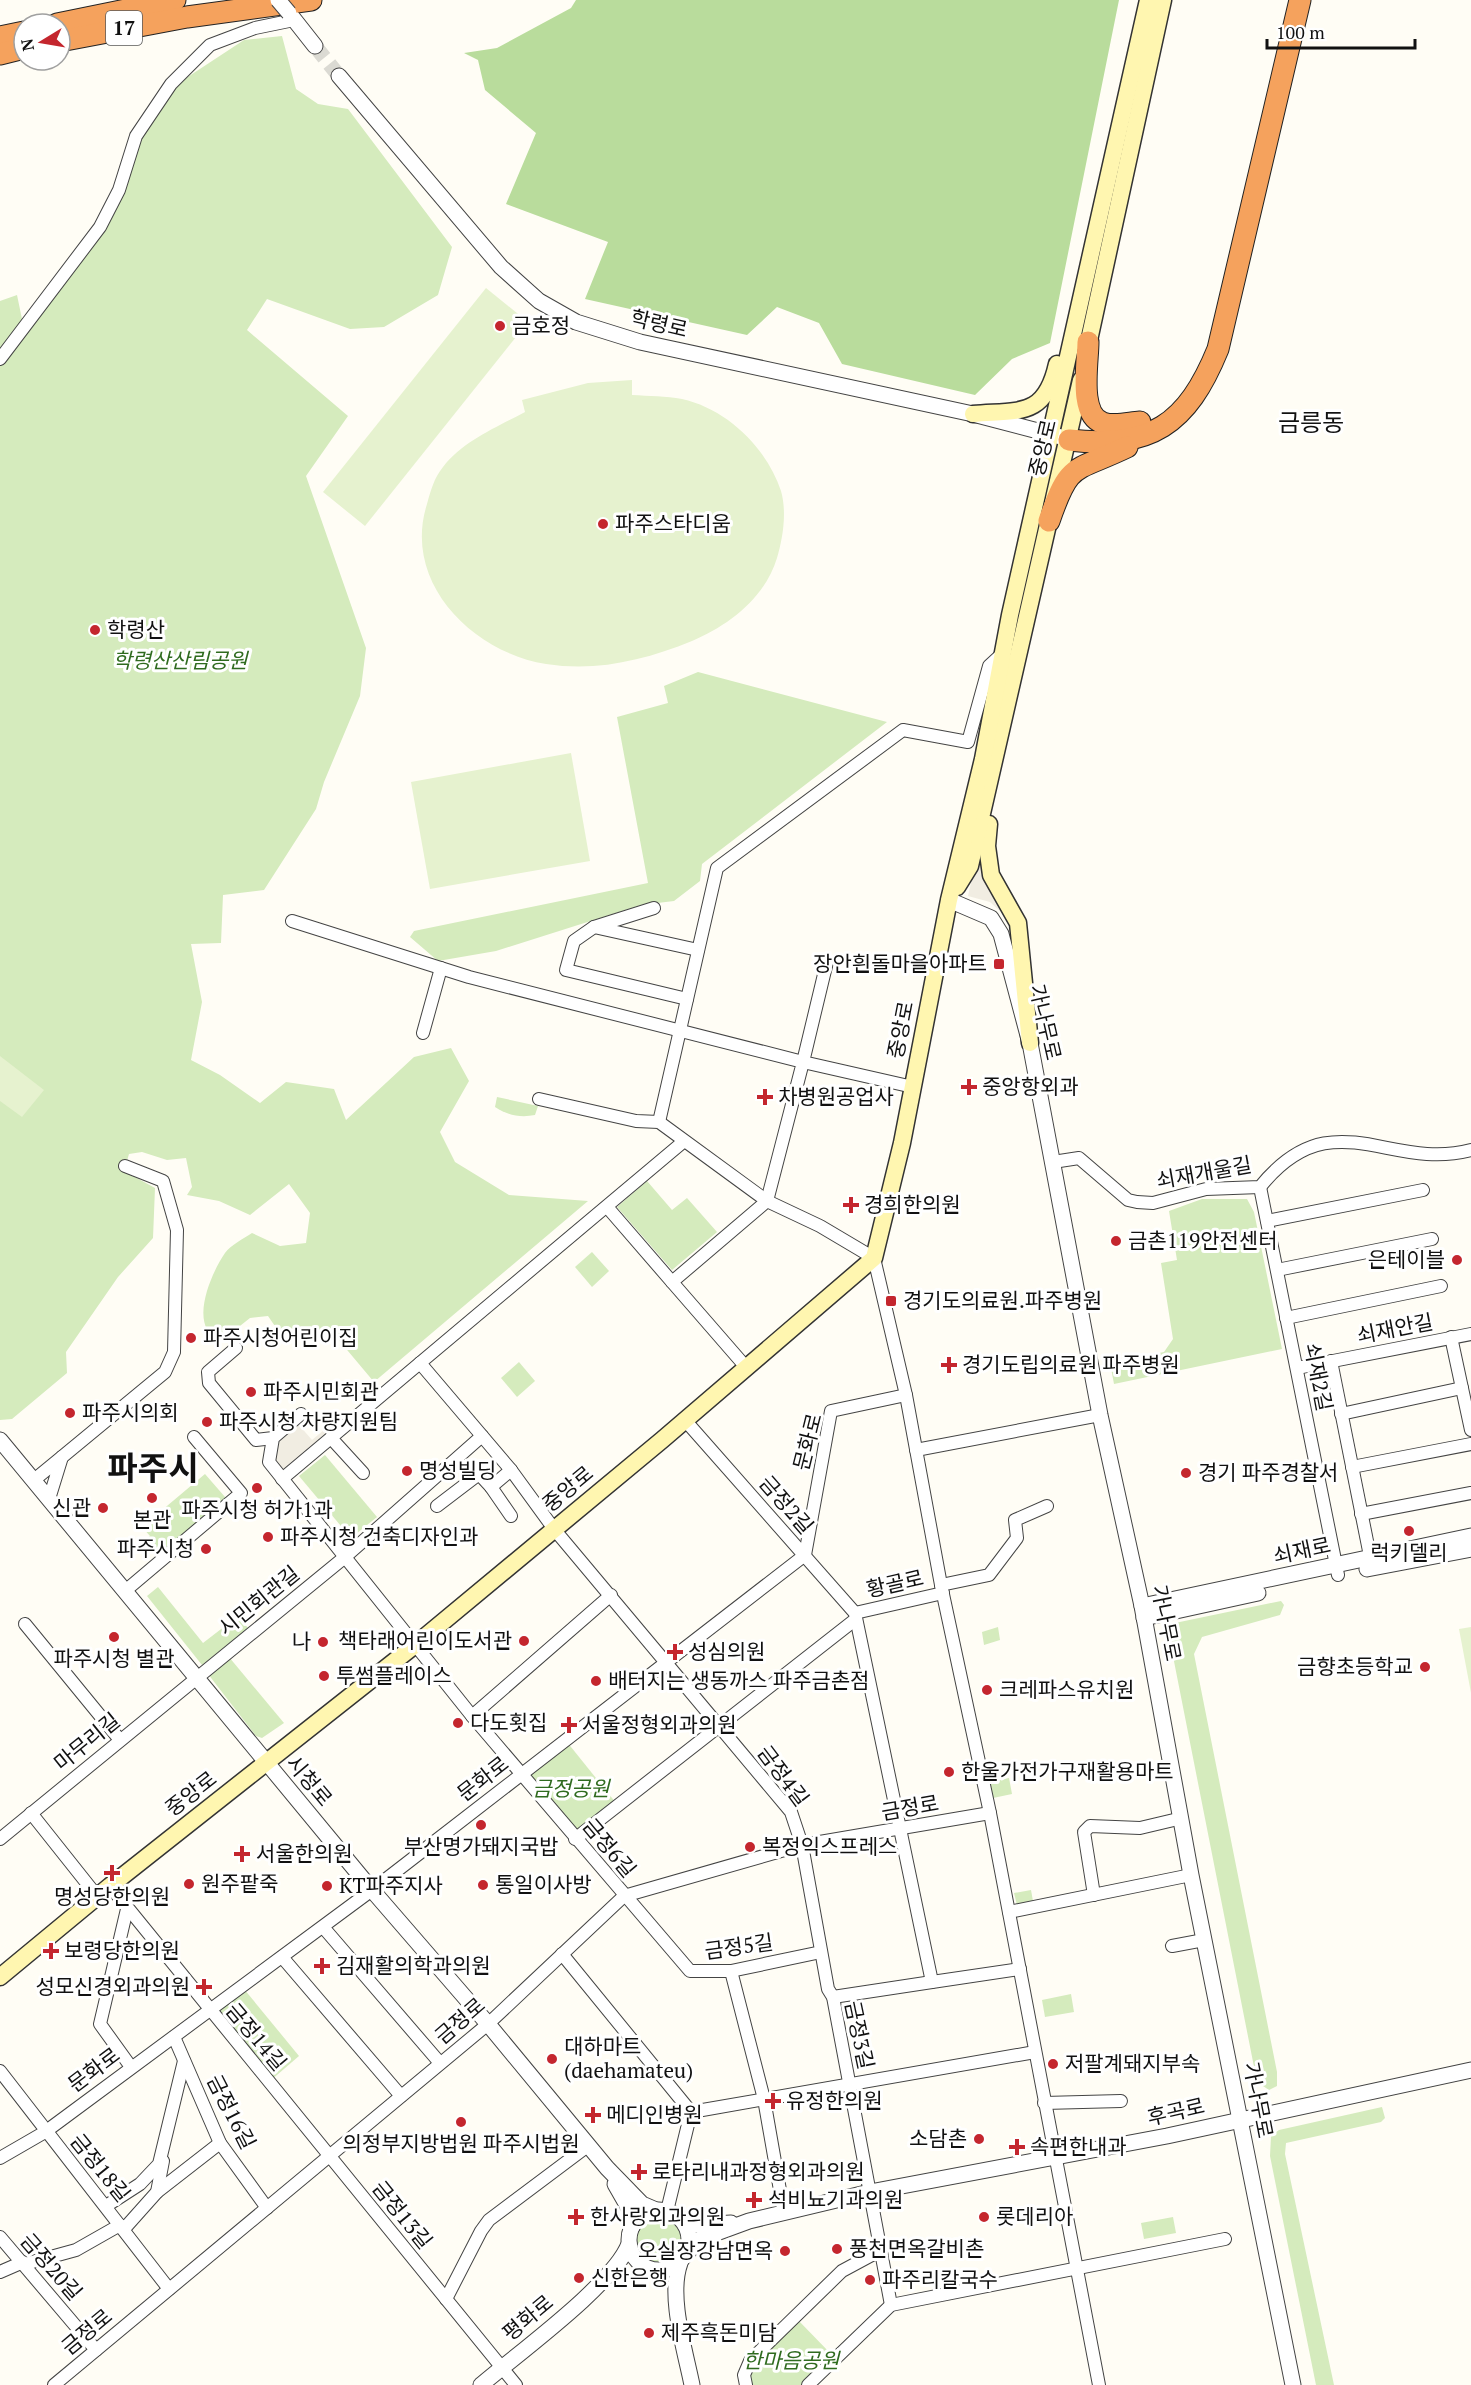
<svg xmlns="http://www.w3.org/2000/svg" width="1471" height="2385" font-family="'PT Serif','Noto Sans KR',serif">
<rect width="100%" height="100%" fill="#fffdf5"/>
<g fill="#d5ebbd">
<path d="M282 36 296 89 318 104 348 109 452 247 438 295 384 327 350 329 267 299 247 330 348 416 306 476 366 648 360 696 324 782 316 809 264 890 223 895 221 943 191 944 202 1002 191 1060 220 1075 260 1103 286 1082 334 1089 346 1120 414 1057 451 1048 469 1081 440 1132 455 1162 509 1195 588 1201 374 1382 332 1332 304 1330 279 1332 268 1316 250 1318 221 1341C187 1329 210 1275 225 1253 231 1245 243 1239 252 1233L280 1246 306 1243 310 1213 289 1184 250 1215 219 1201 187 1195 192 1187 186 1158 167 1160 142 1152 129 1154 124 1171 155 1188 153 1238 118 1277 66 1352 67 1373 12 1419 0 1420V301L17 295 22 319 38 305 111 213 136 136 177 84 244 40Z"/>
<path d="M698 672 887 722 702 864 700 881 674 901 641 905 496 951 438 961 410 937 414 931 648 883 617 717 668 703 664 686Z"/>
<path d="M497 1097 538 1106 535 1115C520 1118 507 1115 495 1107Z"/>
<path d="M647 1181 672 1210 687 1198 717 1232 672 1270 617 1207Z"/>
<path d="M1202 1199H1247L1254 1212 1282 1349 1114 1384 1110 1363 1164 1352 1173 1339 1161 1263 1177 1260 1169 1211Z"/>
<path d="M592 1252 609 1271 592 1287 575 1267Z"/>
<path d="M519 1362 535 1381 517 1397 501 1378Z"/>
<path d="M325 1455 377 1517 351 1538 299 1476Z"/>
<path d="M205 1474 225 1497 223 1504 159 1558 144 1541 150 1536 142 1527Z"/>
<path d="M158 1587 203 1643 238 1616 248 1628 202 1665 147 1596Z"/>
<path d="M1281 1601 1284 1605 1280 1615 1202 1637 1194 1654 1277 2072V2086L1269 2090 1257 2082 1169 1636 1175 1623Z"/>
<path d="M998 1627 1000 1640 984 1645 982 1632Z"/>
<path d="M229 1657 284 1723 262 1738 256 1736 208 1674Z"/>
<path d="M567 1742 616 1803 576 1835 527 1774Z"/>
<path d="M1009 1778 1012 1794 993 1798 990 1782Z"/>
<path d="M1031 1890 1033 1901 1017 1905 1014 1893Z"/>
<path d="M244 1989 299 2056 270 2081 214 2013Z"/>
<path d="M1071 1994 1074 2012 1045 2017 1042 2000Z"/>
<path d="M1382 2107 1385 2118 1381 2122 1286 2143 1285 2154 1334 2385H1316L1270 2156 1271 2136 1279 2130Z"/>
<path d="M1173 2217 1176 2233 1144 2239 1141 2223Z"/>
<circle cx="659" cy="2240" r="22"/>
<path d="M798 2320 832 2355 801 2385H750C744 2360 782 2336 798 2320Z"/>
</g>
<path fill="#b9dc9c" d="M576 0H1119L1050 343 1012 359 975 395 842 364 819 323 777 307 747 335 585 299 608 242 506 204 536 133 485 90 478 60 464 53 497 48 571 8Z"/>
<g fill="#e6f2cf">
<path d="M486 288 528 322 365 526 323 492Z"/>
<path d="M632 380V395C649 396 666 396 682 399 727 409 767 448 781 491 787 512 783 538 777 558 765 598 728 626 692 641 645 660 597 672 546 664 472 652 402 582 427 504 431 490 434 478 443 467 463 441 497 427 525 412L522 400 588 383Z"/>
<path d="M571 753 590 861 430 889 411 782Z"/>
<path d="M0 1056 44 1090 22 1117 0 1101Z"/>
<path d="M1471 1627V1693L1459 1629Z"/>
</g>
<g fill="#f1ede2">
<path d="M982 833 984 876 1001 912 990 902 968 896Z"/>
<path d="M299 1425 312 1440 324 1430 329 1436 287 1472 276 1466 275 1445Z"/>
</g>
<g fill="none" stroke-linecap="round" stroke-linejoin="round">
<path stroke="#dbdad3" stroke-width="15" stroke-dasharray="15 8" stroke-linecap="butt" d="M315 46 339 76"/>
<defs>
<g id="minor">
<path d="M0 359 100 227 119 190 136 136 171 84 210 45 255 28 294 20"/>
<path d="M654 908 594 927 574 941 566 970 687 999"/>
<path d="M292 921 469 977 803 1062 767 1201 672 1282 745 1366"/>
<path d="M594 927 698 950"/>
<path d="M827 962 803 1062 913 1087"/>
<path d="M423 1033 441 968"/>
<path d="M539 1099 636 1121 659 1122 767 1201 820 1226 874 1258 906 1395 941 1585 990 1813 1099 2385"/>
<path d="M659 1122 717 868 903 730 968 742 989 666 1002 654"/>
<path d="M683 1142 420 1363 511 1470 554 1529 791 1812 802 1845 828 1989 833 1997 891 2305"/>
<path d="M1053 1162 1079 1158 1128 1200 1137 1202 1153 1203 1206 1189 1260 1187C1332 1098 1389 1172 1471 1150"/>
<path d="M1260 1187 1338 1575"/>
<path d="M608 1208 672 1282"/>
<path d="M1267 1221 1423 1190"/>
<path d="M1277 1270 1432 1239"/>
<path d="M1286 1318 1441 1286"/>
<path d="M1451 1337 1471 1430"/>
<path d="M236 1348 208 1372 209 1383 256 1440 273 1438"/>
<path d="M1331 1361 1372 1566"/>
<path d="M1297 1368 1471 1334"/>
<path d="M301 1414 273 1438 269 1462 472 1716 690 1971H731L821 1952"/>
<path d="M1341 1414 1462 1388"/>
<path d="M684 1419 855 1613 932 1982 1020 1969"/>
<path d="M331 1438 363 1473"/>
<path d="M916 1450 1100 1415"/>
<path d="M62 1457 165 1372 174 1352 177 1230 163 1181 125 1166"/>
<path d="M1352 1467 1471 1444"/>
<path d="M511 1470 491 1487 511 1516"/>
<path d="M282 1479 420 1363"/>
<path d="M34 1480 62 1457 49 1499"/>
<path d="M437 1506 479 1474 491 1487"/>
<path d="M1361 1514 1471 1493"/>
<path d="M941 1585 989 1575 1017 1538 1015 1520 1047 1506"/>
<path d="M125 1591 241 1493 194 1437"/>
<path d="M855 1613 943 1593"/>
<path d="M25 1624 120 1740"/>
<path d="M472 1716 611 1595"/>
<path d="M31 1813 97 1896"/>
<path d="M0 1839 345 1557 482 1436"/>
<path d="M575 1839 856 1619"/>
<path d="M110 1886 516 2385"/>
<path d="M1094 1895 1084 1832 1090 1826 1140 1828 1178 1819"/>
<path d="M127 1909 100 2024 131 2067"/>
<path d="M1009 1912 1191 1875"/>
<path d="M323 1927 440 2063"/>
<path d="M1172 1946 1204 1940"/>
<path d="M562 1954 691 2112"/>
<path d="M282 1957 401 2096"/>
<path d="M731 1971 764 2099 784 2213"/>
<path d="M833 1997 932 1982"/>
<path d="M174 2037 220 2143 267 2208"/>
<path d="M0 2071 169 2289"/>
<path d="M1044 2103 1121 2101"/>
<path d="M0 2158 45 2132 372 1890 805 1555 831 1411 906 1395"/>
<path d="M157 2192 220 2143"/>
<path d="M106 2206 140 2184 159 2164 184 2061"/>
<path d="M667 2211 691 2112 1035 2052"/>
<path d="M124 2229 157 2192 163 2161"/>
<path d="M0 2237 96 2350"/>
<path d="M25 2264 76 2250 120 2225"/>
<path d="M0 2272 23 2262"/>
<path d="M446 2299 481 2231 489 2220 589 2145"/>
<path d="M54 2385 488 2024 624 1896 802 1845 990 1813"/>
<path d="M746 2385 744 2375 750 2361 764 2347 842 2271 881 2250"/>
<path d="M808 2385 891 2305 1225 2239"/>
</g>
<g id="tertiary">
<path d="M289 13 315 46"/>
<path d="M339 76 501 267 539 301 576 322 640 342 973 414 1061 437"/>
<path d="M949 900 991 918 1001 934 1030 1043 1100 1415 1142 1606 1191 1875 1293 2385"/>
<path d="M0 1440 372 1890 488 2024 607 2168 642 2204 656 2210"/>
<path d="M1367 1569 1471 1549"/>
<path d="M1142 1606 1471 1536"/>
<path d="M1144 1618 1258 1593"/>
<path d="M615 2184 631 2212 632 2227"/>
<circle cx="659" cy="2240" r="30"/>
<path d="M682 2219 697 2225 731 2223"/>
<path d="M687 2253 700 2239 749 2221 870 2192 1167 2136 1471 2070"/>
<path d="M680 2263C668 2296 685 2350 692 2385"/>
<path d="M481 2385C517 2354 614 2284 629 2244"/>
</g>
<g id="secondary">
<path d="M1086 354 1163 0"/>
<path d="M973 414C1019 410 1045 418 1057 364"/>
<path d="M989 824 987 846 991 875 1018 923 1030 1043"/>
<path d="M957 887 970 866 1081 380"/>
<path d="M0 1977 110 1886 415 1645 662 1440 874 1258 902 1143 949 900 983 759 1010 615 1148 0"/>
</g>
<g id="motorway">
<path d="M57 24 175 0"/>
<path d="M0 37 24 32"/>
<path d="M60 41 187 17 311 0"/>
<path d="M0 54 24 48"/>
<path d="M1088 342C1088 363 1078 415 1103 423 1114 427 1128 423 1140 422"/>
<path d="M1069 440C1151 449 1187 425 1218 349L1300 0"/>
<path d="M1049 521C1070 460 1073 473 1127 447"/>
</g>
</defs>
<use href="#minor" stroke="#444" stroke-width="14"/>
<use href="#tertiary" stroke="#444" stroke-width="17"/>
<use href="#secondary" stroke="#333" stroke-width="19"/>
<use href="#motorway" stroke="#222" stroke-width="23"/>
<use href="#minor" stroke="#fff" stroke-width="12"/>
<use href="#tertiary" stroke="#fff" stroke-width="15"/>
<use href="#secondary" stroke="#fff6b0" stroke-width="16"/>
<use href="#motorway" stroke="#f5a25d" stroke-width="21"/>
<defs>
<path id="tertiary-bridge" d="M278 0 289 13"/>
</defs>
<use href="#tertiary-bridge" stroke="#444" stroke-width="17" stroke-linecap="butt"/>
<use href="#tertiary-bridge" stroke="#fff" stroke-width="15"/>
</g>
<g fill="#c4262e" stroke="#fff" stroke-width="2">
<circle cx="500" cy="326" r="6"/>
<circle cx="603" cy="524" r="6"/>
<circle cx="95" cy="630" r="6"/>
<rect x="993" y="958" width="12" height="12" rx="3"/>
<path d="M966 1078h6v6h6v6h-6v6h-6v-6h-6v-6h6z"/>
<path d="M762 1088h6v6h6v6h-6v6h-6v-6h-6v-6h6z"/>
<path d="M848 1196h6v6h6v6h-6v6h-6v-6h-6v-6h6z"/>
<circle cx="1116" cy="1241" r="6"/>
<circle cx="1457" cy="1260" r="6"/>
<rect x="885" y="1295" width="12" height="12" rx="3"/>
<circle cx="191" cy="1338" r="6"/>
<path d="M946 1356h6v6h6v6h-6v6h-6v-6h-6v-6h6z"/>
<circle cx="251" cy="1392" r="6"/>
<circle cx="70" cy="1413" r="6"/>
<circle cx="207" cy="1422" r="6"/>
<circle cx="407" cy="1471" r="6"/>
<circle cx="1186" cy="1473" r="6"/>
<circle cx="257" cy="1488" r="6"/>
<circle cx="152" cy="1498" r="6"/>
<circle cx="103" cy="1508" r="6"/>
<circle cx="1409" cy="1531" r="6"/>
<circle cx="268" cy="1537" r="6"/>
<circle cx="206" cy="1549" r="6"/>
<circle cx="114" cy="1637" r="6"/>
<circle cx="524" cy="1641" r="6"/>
<circle cx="323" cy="1642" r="6"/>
<path d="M672 1643h6v6h6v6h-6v6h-6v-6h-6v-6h6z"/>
<circle cx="1425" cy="1667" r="6"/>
<circle cx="324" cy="1676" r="6"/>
<circle cx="596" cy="1681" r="6"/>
<circle cx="987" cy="1690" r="6"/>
<circle cx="458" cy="1723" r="6"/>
<path d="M566 1716h6v6h6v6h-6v6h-6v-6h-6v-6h6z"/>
<circle cx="949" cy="1772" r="6"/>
<circle cx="481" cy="1825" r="6"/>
<circle cx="750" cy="1847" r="6"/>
<path d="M239 1845h6v6h6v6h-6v6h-6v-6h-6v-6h6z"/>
<path d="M109 1864h6v6h6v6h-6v6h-6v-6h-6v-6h6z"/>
<circle cx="189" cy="1884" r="6"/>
<circle cx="483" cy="1885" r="6"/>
<circle cx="327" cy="1886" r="6"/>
<path d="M48 1942h6v6h6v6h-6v6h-6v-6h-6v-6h6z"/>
<path d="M319 1957h6v6h6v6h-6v6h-6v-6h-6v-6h6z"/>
<path d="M201 1978h6v6h6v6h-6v6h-6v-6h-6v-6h6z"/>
<circle cx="552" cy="2059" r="6"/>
<circle cx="1053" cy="2064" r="6"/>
<path d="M770 2092h6v6h6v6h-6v6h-6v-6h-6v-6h6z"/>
<path d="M590 2106h6v6h6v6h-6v6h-6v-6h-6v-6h6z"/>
<circle cx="461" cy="2122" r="6"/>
<circle cx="979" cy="2139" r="6"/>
<path d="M1014 2138h6v6h6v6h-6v6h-6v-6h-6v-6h6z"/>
<path d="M636 2163h6v6h6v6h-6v6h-6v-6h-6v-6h6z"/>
<path d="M751 2191h6v6h6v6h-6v6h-6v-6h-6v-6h6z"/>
<path d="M573 2208h6v6h6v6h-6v6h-6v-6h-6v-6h6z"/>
<circle cx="984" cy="2217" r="6"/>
<circle cx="837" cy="2249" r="6"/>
<circle cx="785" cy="2251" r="6"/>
<circle cx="579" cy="2278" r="6"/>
<circle cx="870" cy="2280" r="6"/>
<circle cx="649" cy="2333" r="6"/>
</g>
<g text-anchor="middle" stroke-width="6" stroke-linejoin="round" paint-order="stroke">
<rect fill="#fff" stroke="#585858" stroke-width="1.5" x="106" y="11" width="36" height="34" rx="4.5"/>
<g font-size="20" font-weight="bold" fill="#111">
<text x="124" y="35">17</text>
</g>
<g font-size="21" fill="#111" stroke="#fff">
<text transform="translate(659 324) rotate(13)" y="7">학령로</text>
<text transform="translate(1043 448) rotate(-77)" y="7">중앙로</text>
<text transform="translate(1045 1022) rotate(77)" y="7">가나무로</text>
<text transform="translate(901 1030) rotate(-79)" y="7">중앙로</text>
<text transform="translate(1204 1173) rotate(-10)" y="7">쇠재개울길</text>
<text transform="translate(1395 1329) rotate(-11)" y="7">쇠재안길</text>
<text transform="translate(1318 1377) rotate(79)" y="7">쇠재2길</text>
<text transform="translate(808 1442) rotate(-76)" y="7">문화로</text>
<text transform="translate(568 1489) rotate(-40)" y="7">중앙로</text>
<text transform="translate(786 1505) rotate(49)" y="7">금정2길</text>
<text transform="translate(1302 1551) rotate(-12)" y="7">쇠재로</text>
<text transform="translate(895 1584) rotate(-13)" y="7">황골로</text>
<text transform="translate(259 1601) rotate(-39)" y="7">시민회관길</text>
<text transform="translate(1166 1623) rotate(79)" y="7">가나무로</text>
<text transform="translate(87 1742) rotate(-39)" y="7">마무리길</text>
<text transform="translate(783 1776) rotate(53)" y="7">금정4길</text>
<text transform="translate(483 1779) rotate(-38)" y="7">문화로</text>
<text transform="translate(309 1781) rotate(50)" y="7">시청로</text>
<text transform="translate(191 1794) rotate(-38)" y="7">중앙로</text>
<text transform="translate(910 1808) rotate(-10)" y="7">금정로</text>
<text transform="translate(609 1848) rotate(50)" y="7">금정6길</text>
<text transform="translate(739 1947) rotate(-8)" y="7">금정5길</text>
<text transform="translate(460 2021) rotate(-41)" y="7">금정로</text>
<text transform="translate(859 2035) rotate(78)" y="7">금정3길</text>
<text transform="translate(256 2037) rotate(50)" y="7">금정14길</text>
<text transform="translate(94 2070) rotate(-37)" y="7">문화로</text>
<text transform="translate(1258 2100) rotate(79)" y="7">가나무로</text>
<text transform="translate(231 2112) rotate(63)" y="7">금정16길</text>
<text transform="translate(1176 2112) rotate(-13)" y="7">후곡로</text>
<text transform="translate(100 2168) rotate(51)" y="7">금정18길</text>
<text transform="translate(402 2215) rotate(51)" y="7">금정13길</text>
<text transform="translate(51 2267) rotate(49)" y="7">금정20길</text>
<text transform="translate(528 2318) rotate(-40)" y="7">평화로</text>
<text transform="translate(87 2332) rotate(-40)" y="7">금정로</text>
</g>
<g font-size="21" fill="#111" stroke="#fff" text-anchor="start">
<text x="512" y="333">금호정</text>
<text x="615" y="531">파주스타디움</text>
<text x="107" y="637">학령산</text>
<text x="987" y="971" text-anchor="end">장안흰돌마을아파트</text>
<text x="982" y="1094">중앙항외과</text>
<text x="778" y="1104">차병원공업사</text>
<text x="864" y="1212">경희한의원</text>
<text x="1128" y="1248">금촌119안전센터</text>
<text x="1445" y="1267" text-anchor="end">은테이블</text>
<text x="903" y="1308">경기도의료원.파주병원</text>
<text x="203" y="1345">파주시청어린이집</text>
<text x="962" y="1372">경기도립의료원 파주병원</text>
<text x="263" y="1399">파주시민회관</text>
<text x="82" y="1420">파주시의회</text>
<text x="219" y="1429">파주시청 차량지원팀</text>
<text x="419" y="1478">명성빌딩</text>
<text x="1198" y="1480">경기 파주경찰서</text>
<text x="91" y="1515" text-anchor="end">신관</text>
<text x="257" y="1517" text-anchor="middle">파주시청 허가1과</text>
<text x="152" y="1527" text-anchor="middle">본관</text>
<text x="280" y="1544">파주시청 건축디자인과</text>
<text x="194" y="1556" text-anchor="end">파주시청</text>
<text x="1409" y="1560" text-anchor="middle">럭키델리</text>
<text x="512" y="1648" text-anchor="end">책타래어린이도서관</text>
<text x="311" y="1649" text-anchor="end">나</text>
<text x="688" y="1659">성심의원</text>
<text x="114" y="1666" text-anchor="middle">파주시청 별관</text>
<text x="1413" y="1674" text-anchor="end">금향초등학교</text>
<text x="336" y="1683">투썸플레이스</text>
<text x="608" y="1688">배터지는 생동까스 파주금촌점</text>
<text x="999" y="1697">크레파스유치원</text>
<text x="470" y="1730">다도횟집</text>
<text x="582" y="1732">서울정형외과의원</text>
<text x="961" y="1779">한울가전가구재활용마트</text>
<text x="481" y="1854" text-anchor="middle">부산명가돼지국밥</text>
<text x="762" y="1854">복정익스프레스</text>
<text x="256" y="1861">서울한의원</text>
<text x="201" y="1891">원주팥죽</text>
<text x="495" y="1892">통일이사방</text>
<text x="339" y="1893">KT파주지사</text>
<text x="112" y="1904" text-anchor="middle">명성당한의원</text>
<text x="64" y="1958">보령당한의원</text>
<text x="336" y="1973">김재활의학과의원</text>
<text x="190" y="1994" text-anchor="end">성모신경외과의원</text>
<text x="564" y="2054">대하마트<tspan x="564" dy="24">(daehamateu)</tspan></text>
<text x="1065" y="2071">저팔계돼지부속</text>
<text x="786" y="2108">유정한의원</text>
<text x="606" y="2122">메디인병원</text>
<text x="967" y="2146" text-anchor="end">소담촌</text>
<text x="461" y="2151" text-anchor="middle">의정부지방법원 파주시법원</text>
<text x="1030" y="2154">속편한내과</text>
<text x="652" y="2179">로타리내과정형외과의원</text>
<text x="768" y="2207">석비뇨기과의원</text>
<text x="590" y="2224">한사랑외과의원</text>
<text x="996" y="2224">롯데리아</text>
<text x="849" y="2256">풍천면옥갈비촌</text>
<text x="773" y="2258" text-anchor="end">오실장강남면옥</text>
<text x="591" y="2285">신한은행</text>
<text x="882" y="2287">파주리칼국수</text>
<text x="661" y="2340">제주흑돈미담</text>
</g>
<g font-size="21" font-style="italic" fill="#2f6b1f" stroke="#fff">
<text x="180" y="668">학령산산림공원</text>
<text x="571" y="1796">금정공원</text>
<text x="791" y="2368">한마음공원</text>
</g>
<g font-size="24" fill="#111" stroke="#fff">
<text x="1311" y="431">금릉동</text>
</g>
<g font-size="33" font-weight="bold" fill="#111" stroke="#fff">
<text x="153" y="1480">파주시</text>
</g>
</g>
<g transform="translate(42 42) rotate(259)"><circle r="28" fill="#ffffff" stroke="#a0a0a0" stroke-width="1.5"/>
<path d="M0-4.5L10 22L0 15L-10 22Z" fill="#c4262e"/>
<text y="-9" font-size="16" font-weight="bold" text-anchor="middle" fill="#111111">N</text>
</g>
<path d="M1267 39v9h148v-9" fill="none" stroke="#111111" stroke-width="3"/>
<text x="1276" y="39" font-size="18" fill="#111111" stroke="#ffffff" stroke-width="4.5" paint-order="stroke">100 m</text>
</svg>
